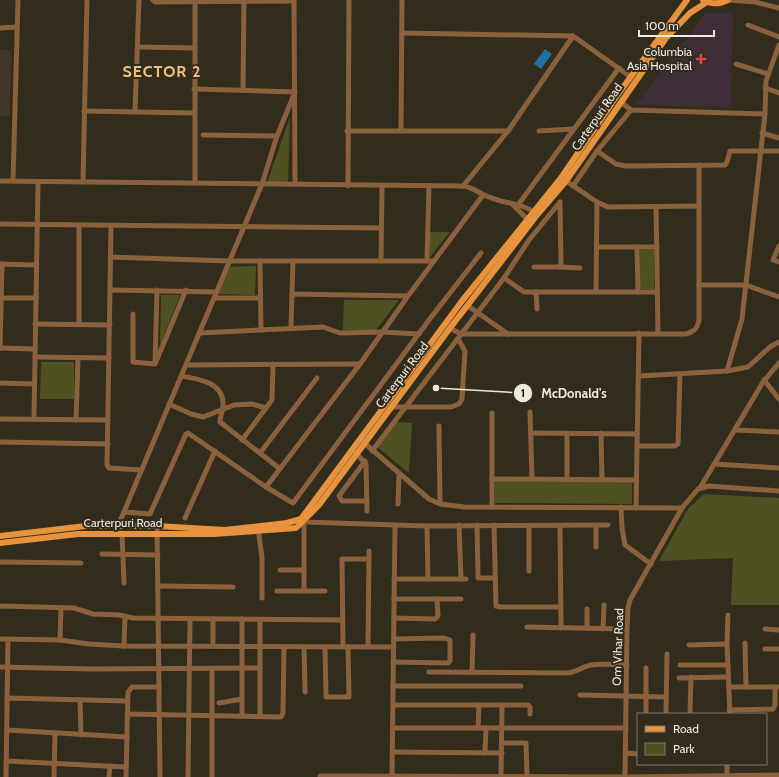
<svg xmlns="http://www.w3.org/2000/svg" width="779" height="777" font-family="Cabin,sans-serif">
<rect width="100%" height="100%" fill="#322c1d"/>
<path fill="#423627" d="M0 49 11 51 10 116H0Z"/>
<path fill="#3f2e39" d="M706 13H733L731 107 636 105Z"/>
<g fill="#4f5123">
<path d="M290 117 288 184 267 183Z"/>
<path d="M430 232H450L430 257Z"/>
<rect x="640" y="250" width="14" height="39"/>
<path d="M256 266 255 295 216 294 228 267Z"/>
<path d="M161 295H180L160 345Z"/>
<path d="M344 300H399L376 330H343Z"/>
<path d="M41 362H74V399H40Z"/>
<path d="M396 422 412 423 409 473 377 447Z"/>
<path d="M495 481 632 482V504L495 503Z"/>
<path d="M704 494 779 498V605H731L733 558 659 561 688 509Z"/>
</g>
<path fill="#2171a1" d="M545 49 552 54 541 69 534 64Z"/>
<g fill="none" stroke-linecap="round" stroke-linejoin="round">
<g stroke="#8a613c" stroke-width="5">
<path d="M153 0 155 2 294 1"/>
<path d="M294 0 295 184"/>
<path d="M728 0 755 2 779 8"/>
<path d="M748 25 779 37"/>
<path d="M0 28 17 27"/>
<path d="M402 33 573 36 631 77"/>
<path d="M138 47 195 48"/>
<path d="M736 64 768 74"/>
<path d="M765 88 779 93"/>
<path d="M243 90 244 0"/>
<path d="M621 102 631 110 765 114"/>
<path d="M84 111 194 113"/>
<path d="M135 112 139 0"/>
<path d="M347 131H508"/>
<path d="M401 131 402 0"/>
<path d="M539 131 573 129"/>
<path d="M762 133 779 138"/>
<path d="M203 135 277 136"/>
<path d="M597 151 616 164 626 166 725 165 727 162 730 151H779"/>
<path d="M0 181 463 186C473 187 480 194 489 197 505 204 523 203 537 214"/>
<path d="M13 181 18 0"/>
<path d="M83 181 87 0"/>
<path d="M566 181 597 202 608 207 699 206"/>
<path d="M195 182V0"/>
<path d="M348 186 349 0"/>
<path d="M463 186 508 131 573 36"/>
<path d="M573 186 597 151 631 110"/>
<path d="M513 205 529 221"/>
<path d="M518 205 619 68"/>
<path d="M656 207 658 333"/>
<path d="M0 224 381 228"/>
<path d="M111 226 107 465 109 468 141 470"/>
<path d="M779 246 773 260 779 262"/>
<path d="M597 247H657"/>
<path d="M637 247 638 292"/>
<path d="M110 257 229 261H434"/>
<path d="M260 261 261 330"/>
<path d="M381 261 382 186"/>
<path d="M427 261 429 186"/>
<path d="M0 264 36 265"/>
<path d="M534 267H561L560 202"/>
<path d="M561 267 580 268"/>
<path d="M504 278 524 292H657"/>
<path d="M699 285H746L779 297"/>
<path d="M110 290 216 292"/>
<path d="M536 292 537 309"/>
<path d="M596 292 597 202"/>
<path d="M292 294 408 296"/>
<path d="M0 298H36"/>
<path d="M214 298H260"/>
<path d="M468 306 508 334"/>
<path d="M133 314V362L155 364 186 290"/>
<path d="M35 324 110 325"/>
<path d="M79 324V225"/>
<path d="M291 327 293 261"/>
<path d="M450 328 461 334H686C695 331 697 329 699 320V165"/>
<path d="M199 333 323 327 340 333 382 332 419 334"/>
<path d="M0 348 2 264"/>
<path d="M0 348 34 349"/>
<path d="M35 357 109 358"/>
<path d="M155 363 157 290"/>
<path d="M186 365 360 364"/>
<path d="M727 371 742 319 765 114 766 81 779 45"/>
<path d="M181 376C197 379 222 381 223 403 224 410 220 415 220 422L279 468"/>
<path d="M639 376 727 371 748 367 770 347 779 342"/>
<path d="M764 380 779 399"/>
<path d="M0 383 34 384"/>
<path d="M169 404 191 414 203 417 234 405 252 404 266 408"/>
<path d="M391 407H451L459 404 462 399 465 351 458 339"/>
<path d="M530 412 532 479"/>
<path d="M492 413V506"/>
<path d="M0 419 108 420"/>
<path d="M34 419 38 182"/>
<path d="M76 420 78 358"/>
<path d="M439 426 440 504"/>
<path d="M735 430 779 432"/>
<path d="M531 433 637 434"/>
<path d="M567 433V479"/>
<path d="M601 433 602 480"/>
<path d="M242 440 272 400 273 364"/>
<path d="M362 441 429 499 440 504 464 507 682 508"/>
<path d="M0 442 108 444"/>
<path d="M637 446H675L678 444 680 374"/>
<path d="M354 451 366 464 367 511"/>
<path d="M372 451 504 278 529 240 560 202"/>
<path d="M260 453 317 378"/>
<path d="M365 461 339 496 342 501H367"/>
<path d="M714 464 779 468"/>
<path d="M492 479 636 480"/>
<path d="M266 487 360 364 408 296 483 195"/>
<path d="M700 488 763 382 779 363"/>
<path d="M398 504 399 474"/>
<path d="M621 507 622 528 625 545 651 564"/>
<path d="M636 508 639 333"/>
<path d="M124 512 150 514 186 434 188 433 266 487 293 503 429 320 481 253"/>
<path d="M185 518 215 451"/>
<path d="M302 520 304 522 427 526 608 525"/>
<path d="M459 525 461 579"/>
<path d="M477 525 478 578H494"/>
<path d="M494 525 496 606 500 607H560"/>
<path d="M118 526 262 184 277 136 295 92 194 89"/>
<path d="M157 526 160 777"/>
<path d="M427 526 428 579"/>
<path d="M529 526V571"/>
<path d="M560 526 561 628"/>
<path d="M596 526V547"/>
<path d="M258 528 262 558V598"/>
<path d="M122 533 124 583"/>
<path d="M102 554 158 555"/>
<path d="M0 562 81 563"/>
<path d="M280 570H304"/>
<path d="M394 579H466"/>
<path d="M158 586 233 587"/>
<path d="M277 591H325"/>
<path d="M304 591V522"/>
<path d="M394 599H461"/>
<path d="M0 606 74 608 93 614 119 615 133 618 342 620"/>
<path d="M587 609V628"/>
<path d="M728 615 727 644 730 714"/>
<path d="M394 618 435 619 438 616 437 599"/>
<path d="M213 619V646"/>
<path d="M242 619V716"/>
<path d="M527 627 627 629"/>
<path d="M603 629 604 605"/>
<path d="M765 629 779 630"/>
<path d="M0 639 60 640 89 644 124 646 394 647"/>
<path d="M60 640 61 608"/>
<path d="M745 643 746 687"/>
<path d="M689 645 727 644"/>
<path d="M124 646 125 616"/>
<path d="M304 647 305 692"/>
<path d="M325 647 326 697H349L348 647"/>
<path d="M343 647 342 559H368"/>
<path d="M368 647 369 551"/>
<path d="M765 649H779"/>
<path d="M393 662 448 663 450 661V640L444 638 394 639"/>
<path d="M680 665H728"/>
<path d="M0 667 92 669 260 668"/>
<path d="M646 668V714"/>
<path d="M212 669V777"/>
<path d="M429 672 566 673C576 673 581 667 591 665 602 663 615 665 627 665"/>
<path d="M472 672 473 635"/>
<path d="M679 678 728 677"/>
<path d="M393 686H521"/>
<path d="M729 687H779"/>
<path d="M580 695 666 697"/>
<path d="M7 698 127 701"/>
<path d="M80 701 81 735"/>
<path d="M219 703 242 699"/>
<path d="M393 705H528L530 707V714"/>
<path d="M729 710 773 709 775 705V687"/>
<path d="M127 714 281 717 283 713 284 647"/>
<path d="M666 714 667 654"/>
<path d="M690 714 691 677"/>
<path d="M260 716V620"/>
<path d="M393 728H626"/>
<path d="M478 728 479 705"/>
<path d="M7 730 127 737"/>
<path d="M502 743H526L527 776"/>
<path d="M393 752 502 753"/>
<path d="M485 753 486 728"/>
<path d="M626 753 638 754"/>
<path d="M6 761 126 767"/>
<path d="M727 764V777"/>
<path d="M320 776 625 777 779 775"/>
<path d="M392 776 395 525"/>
<path d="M501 776 502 705"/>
<path d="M6 777 8 639"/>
<path d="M54 777 55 733"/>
<path d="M109 777 110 766"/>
<path d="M126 777 128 692 132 687H159"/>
<path d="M188 777 190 619"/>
<path d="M625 777 627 629 628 608 630 600 682 508 698 489 709 486 779 491"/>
</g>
<g stroke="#e7933d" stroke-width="6">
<path d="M703 0C712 5 720 4 728 0"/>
<path d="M0 536 86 526H157L225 530 287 523 301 519 462 301 561 178 616 97 687 0"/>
<path d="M0 543 78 534H214L296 528 319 505 450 328 537 215 566 181 666 38 690 13 707 2"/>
</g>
</g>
<path fill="#e0444e" stroke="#322c1d" stroke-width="1.5" d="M699 53h4v4h4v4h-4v4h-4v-4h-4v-4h4z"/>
<g text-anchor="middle" stroke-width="4" stroke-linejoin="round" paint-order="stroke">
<g font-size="12" fill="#ede9df" stroke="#322c1d" text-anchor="end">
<text x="692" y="56">Columbia<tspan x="692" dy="14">Asia Hospital</tspan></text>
</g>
<g font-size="12" fill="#ede9df" stroke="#322c1d">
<text transform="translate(597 117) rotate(-55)" y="4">Carterpuri Road</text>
<text transform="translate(402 375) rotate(-53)" y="4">Carterpuri Road</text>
<text x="123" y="527">Carterpuri Road</text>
<text transform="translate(618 647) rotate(-88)" y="4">Om Vihar Road</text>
</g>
<g font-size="16" font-weight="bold" letter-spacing="1" fill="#f2bf7f" stroke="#322c1d">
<text x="162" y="77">SECTOR 2</text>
</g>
</g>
<path fill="none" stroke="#ede9df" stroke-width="1.5" d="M436 388L523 393"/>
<g fill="#ede9df" stroke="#322c1d" stroke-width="1.5">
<circle cx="436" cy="388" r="4"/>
<circle cx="523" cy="393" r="10"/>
</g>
<g font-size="12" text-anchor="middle" font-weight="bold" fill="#111">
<text x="523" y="397">1</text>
</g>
<g font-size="13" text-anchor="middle" font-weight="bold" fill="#ede9df" stroke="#322c1d" stroke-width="4" stroke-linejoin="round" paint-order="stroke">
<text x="574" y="398">McDonald's</text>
</g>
<rect x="637" y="713" width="130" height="52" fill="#322c1d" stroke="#7d786b"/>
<rect x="645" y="726" width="20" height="6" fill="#e7933d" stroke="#7d786b"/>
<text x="673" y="733" font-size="12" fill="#ede9df">Road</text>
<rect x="645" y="743" width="20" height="12" fill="#4f5123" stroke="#7d786b"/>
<text x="673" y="753" font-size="12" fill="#ede9df">Park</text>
<path d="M639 30v6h75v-6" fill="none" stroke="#ede9df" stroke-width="2"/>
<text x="645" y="30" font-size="12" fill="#ede9df" stroke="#322c1d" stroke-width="3" paint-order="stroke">100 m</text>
</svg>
